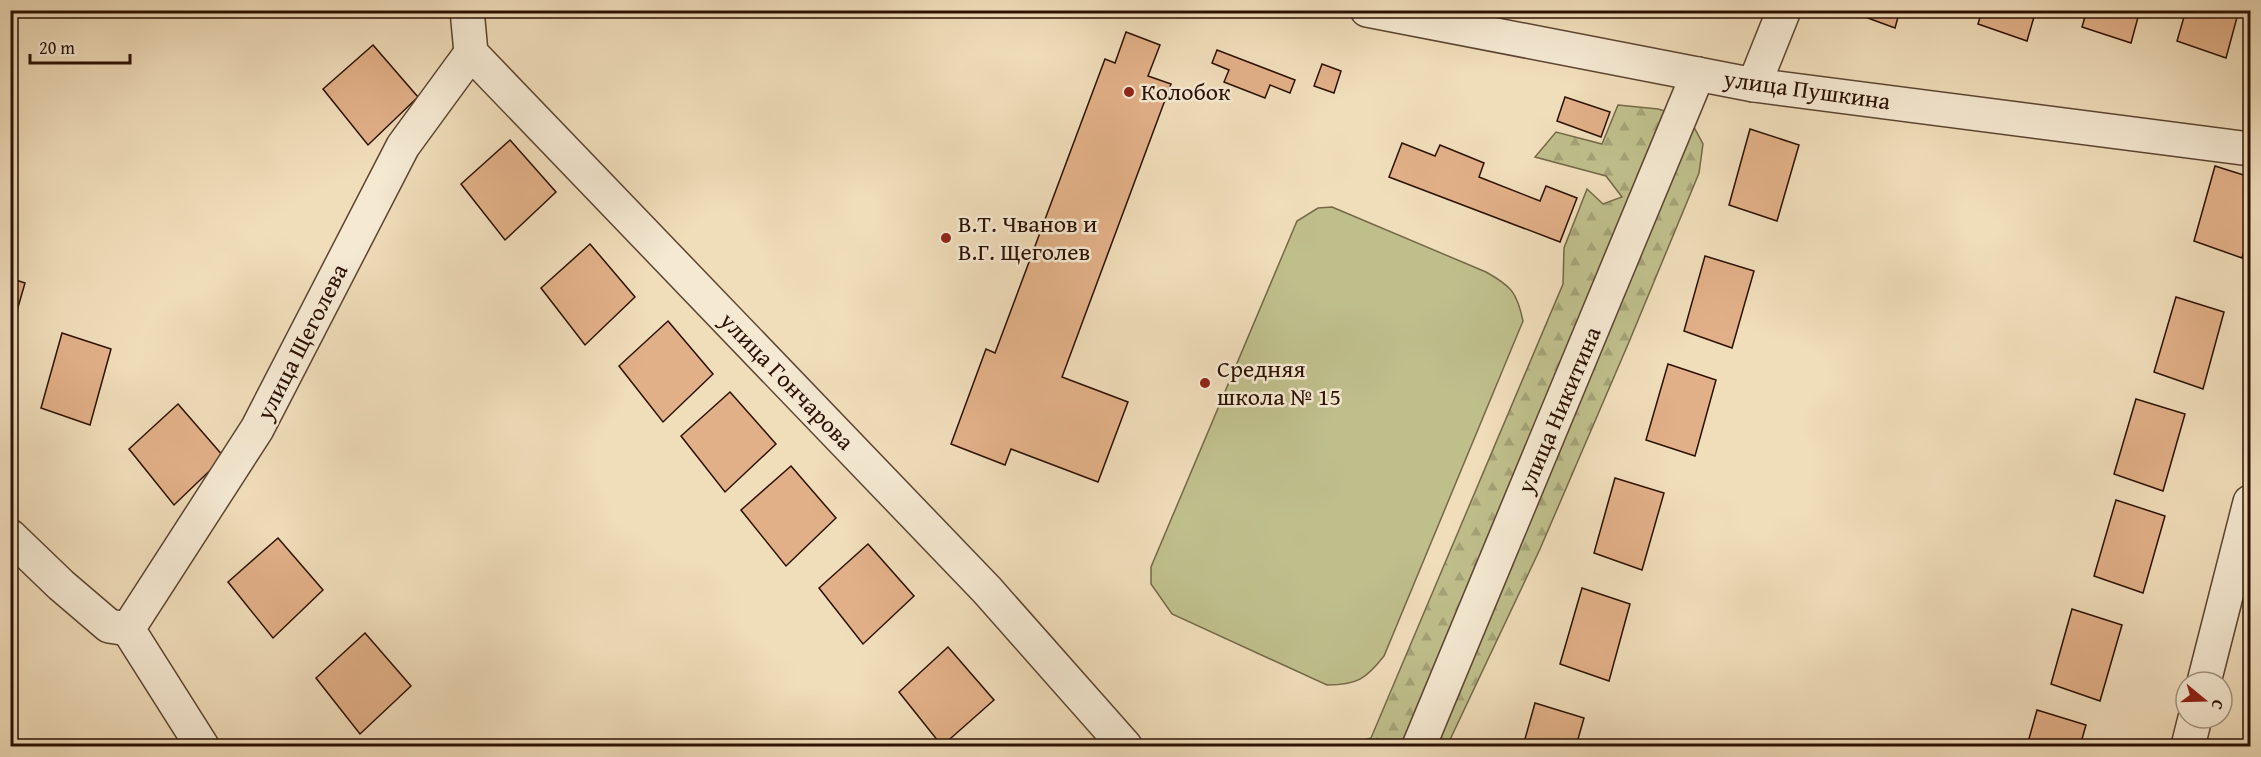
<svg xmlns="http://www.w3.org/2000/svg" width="2261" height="757" font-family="'Gentium Book Plus',serif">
<defs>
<pattern id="forest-firs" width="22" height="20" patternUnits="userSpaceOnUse" patternTransform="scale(1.5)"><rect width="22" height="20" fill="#bfbf8c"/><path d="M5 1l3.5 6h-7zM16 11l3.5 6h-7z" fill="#a4a377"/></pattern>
</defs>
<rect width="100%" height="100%" fill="#f0ddba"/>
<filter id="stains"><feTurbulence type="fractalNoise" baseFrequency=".00333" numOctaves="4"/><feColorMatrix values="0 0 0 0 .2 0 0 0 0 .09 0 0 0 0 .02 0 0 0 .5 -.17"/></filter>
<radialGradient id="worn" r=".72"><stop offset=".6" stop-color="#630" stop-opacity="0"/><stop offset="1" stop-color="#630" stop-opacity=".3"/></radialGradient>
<path fill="url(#forest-firs)" stroke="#756848" stroke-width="1.5" d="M1618 105 1658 109 1689 118 1703 144 1699 173 1629 342 1540 549 1447 746H1344L1371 738 1563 284 1564 248 1587 189 1603 204 1622 197 1606 176 1535 157 1556 132 1602 144Z"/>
<path fill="#bfbf8c" stroke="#756848" stroke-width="1.5" d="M1332 207 1486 272C1511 286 1517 292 1523 321L1384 656C1366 679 1357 685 1327 685L1172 614 1151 584V567L1297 221 1318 208Z"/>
<g fill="#e2b088" stroke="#2b1103" stroke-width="1.5">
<path d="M1846 10H1900L1895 28Z"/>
<path d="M1982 10H2036L2027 41 1978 24Z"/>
<path d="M2087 10H2140L2131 43 2082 27Z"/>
<path d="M2186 10H2239L2226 58 2177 41Z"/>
<path d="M1126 32 1160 45 1148 76 1171 84 1062 377 1128 402 1098 482 1011 449 1005 465 951 444 986 349 995 353 1105 59 1115 63Z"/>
<path d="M373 45 418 97 368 145 323 89Z"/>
<path d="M1217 50 1295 80 1290 93 1270 85 1265 98 1224 82 1229 70 1212 63Z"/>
<path d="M1322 64 1341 71 1334 93 1314 86Z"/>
<path d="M1565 97 1610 112 1601 137 1557 121Z"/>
<path d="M1750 129 1799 145 1777 221 1729 205Z"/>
<path d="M510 140 556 192 505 240 461 184Z"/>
<path d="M1402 143 1435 156 1440 145 1484 163 1479 177 1540 201 1546 186 1577 198 1560 242 1389 177Z"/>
<path d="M2215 166 2250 177V229L2242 258 2194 241Z"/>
<path d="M590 244 635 297 585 345 541 288Z"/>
<path d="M1705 256 1754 271 1732 348 1684 331Z"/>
<path d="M10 278 25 283 10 335Z"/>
<path d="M2176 297 2224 312 2203 389 2154 372Z"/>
<path d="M668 321 713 374 663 422 619 366Z"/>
<path d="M62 333 111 349 90 425 41 408Z"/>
<path d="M1668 364 1716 380 1695 456 1646 440Z"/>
<path d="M730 392 776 444 725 492 681 436Z"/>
<path d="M2136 399 2185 414 2163 491 2114 474Z"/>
<path d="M178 404 224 457 174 505 129 449Z"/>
<path d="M791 466 836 518 786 566 741 510Z"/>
<path d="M1615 478 1664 493 1642 570 1594 553Z"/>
<path d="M2116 500 2165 516 2143 593 2094 576Z"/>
<path d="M278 538 323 590 273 638 228 582Z"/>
<path d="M868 544 914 596 863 644 819 588Z"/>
<path d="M1582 588 1630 604 1609 681 1560 664Z"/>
<path d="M2072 609 2122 625 2100 701 2051 684Z"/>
<path d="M365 633 411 686 360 734 316 678Z"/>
<path d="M948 647 994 700 942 746 899 692Z"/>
<path d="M1535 703 1584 718 1576 746H1523Z"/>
<path d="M2037 710 2086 725 2080 746H2027Z"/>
</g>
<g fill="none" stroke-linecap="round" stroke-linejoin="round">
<defs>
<g id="minor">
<path d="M467 10 471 53 987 590 1125 746"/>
<path d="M1754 85 1784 10"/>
<path d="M10 536 61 585 109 626 128 629"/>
<path d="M2204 682 2250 502"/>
<path d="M202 746 128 629 257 429 403 146 471 53"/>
<path d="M1419 746 1698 74"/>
<path d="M2188 746 2195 718"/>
</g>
<path id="tertiary" d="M1367 10 1754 85 2250 149"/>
</defs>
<use href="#minor" stroke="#5c4431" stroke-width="36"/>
<use href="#tertiary" stroke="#5c4431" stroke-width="36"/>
<use href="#minor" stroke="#f5e9d2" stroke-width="33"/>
<use href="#tertiary" stroke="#f5e9d2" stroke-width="33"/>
</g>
<g fill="#8f2418" stroke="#f5e9d2" stroke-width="2">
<circle cx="1129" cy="92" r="6"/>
<circle cx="946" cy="238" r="6"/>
<circle cx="1205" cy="383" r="6"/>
</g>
<g text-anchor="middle" stroke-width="5" stroke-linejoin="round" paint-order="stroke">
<g font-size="24" fill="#2b1103" stroke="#f5e9d2">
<text transform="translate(1807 90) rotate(8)" y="8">улица Пушкина</text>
<text transform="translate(302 342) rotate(-63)" y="8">улица Щеголева</text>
<text transform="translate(787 381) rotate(46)" y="8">улица Гончарова</text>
<text transform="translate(1559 410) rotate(-67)" y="8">улица Никитина</text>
</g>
<g font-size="24" fill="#2b1103" stroke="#f5e9d2" text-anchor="start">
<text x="1141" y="100">Колобок</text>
<text x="958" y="232">В.Т. Чванов и<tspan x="958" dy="28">В.Г. Щеголев</tspan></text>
<text x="1217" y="377">Средняя<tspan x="1217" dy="28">школа № 15</tspan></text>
</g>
</g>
<rect width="2261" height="757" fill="none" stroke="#f0ddba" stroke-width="36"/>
<rect x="12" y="12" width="2237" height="733" fill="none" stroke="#2b1103" stroke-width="3"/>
<rect x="18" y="18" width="2225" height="721" fill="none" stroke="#2b1103" stroke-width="1.5"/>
<g transform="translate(2204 700) rotate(109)"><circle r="28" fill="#f5e9d2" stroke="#a4937f" stroke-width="1.5"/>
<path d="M0-4.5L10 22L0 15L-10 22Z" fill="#8f2418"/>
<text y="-9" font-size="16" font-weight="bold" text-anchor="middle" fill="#2b1103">С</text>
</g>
<path d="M30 54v9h100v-9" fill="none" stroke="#2b1103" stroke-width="3"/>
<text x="39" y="54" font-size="18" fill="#2b1103" stroke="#f5e9d2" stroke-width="4.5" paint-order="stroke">20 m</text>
<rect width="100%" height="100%" filter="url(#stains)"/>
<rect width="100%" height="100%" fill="url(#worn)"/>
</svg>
